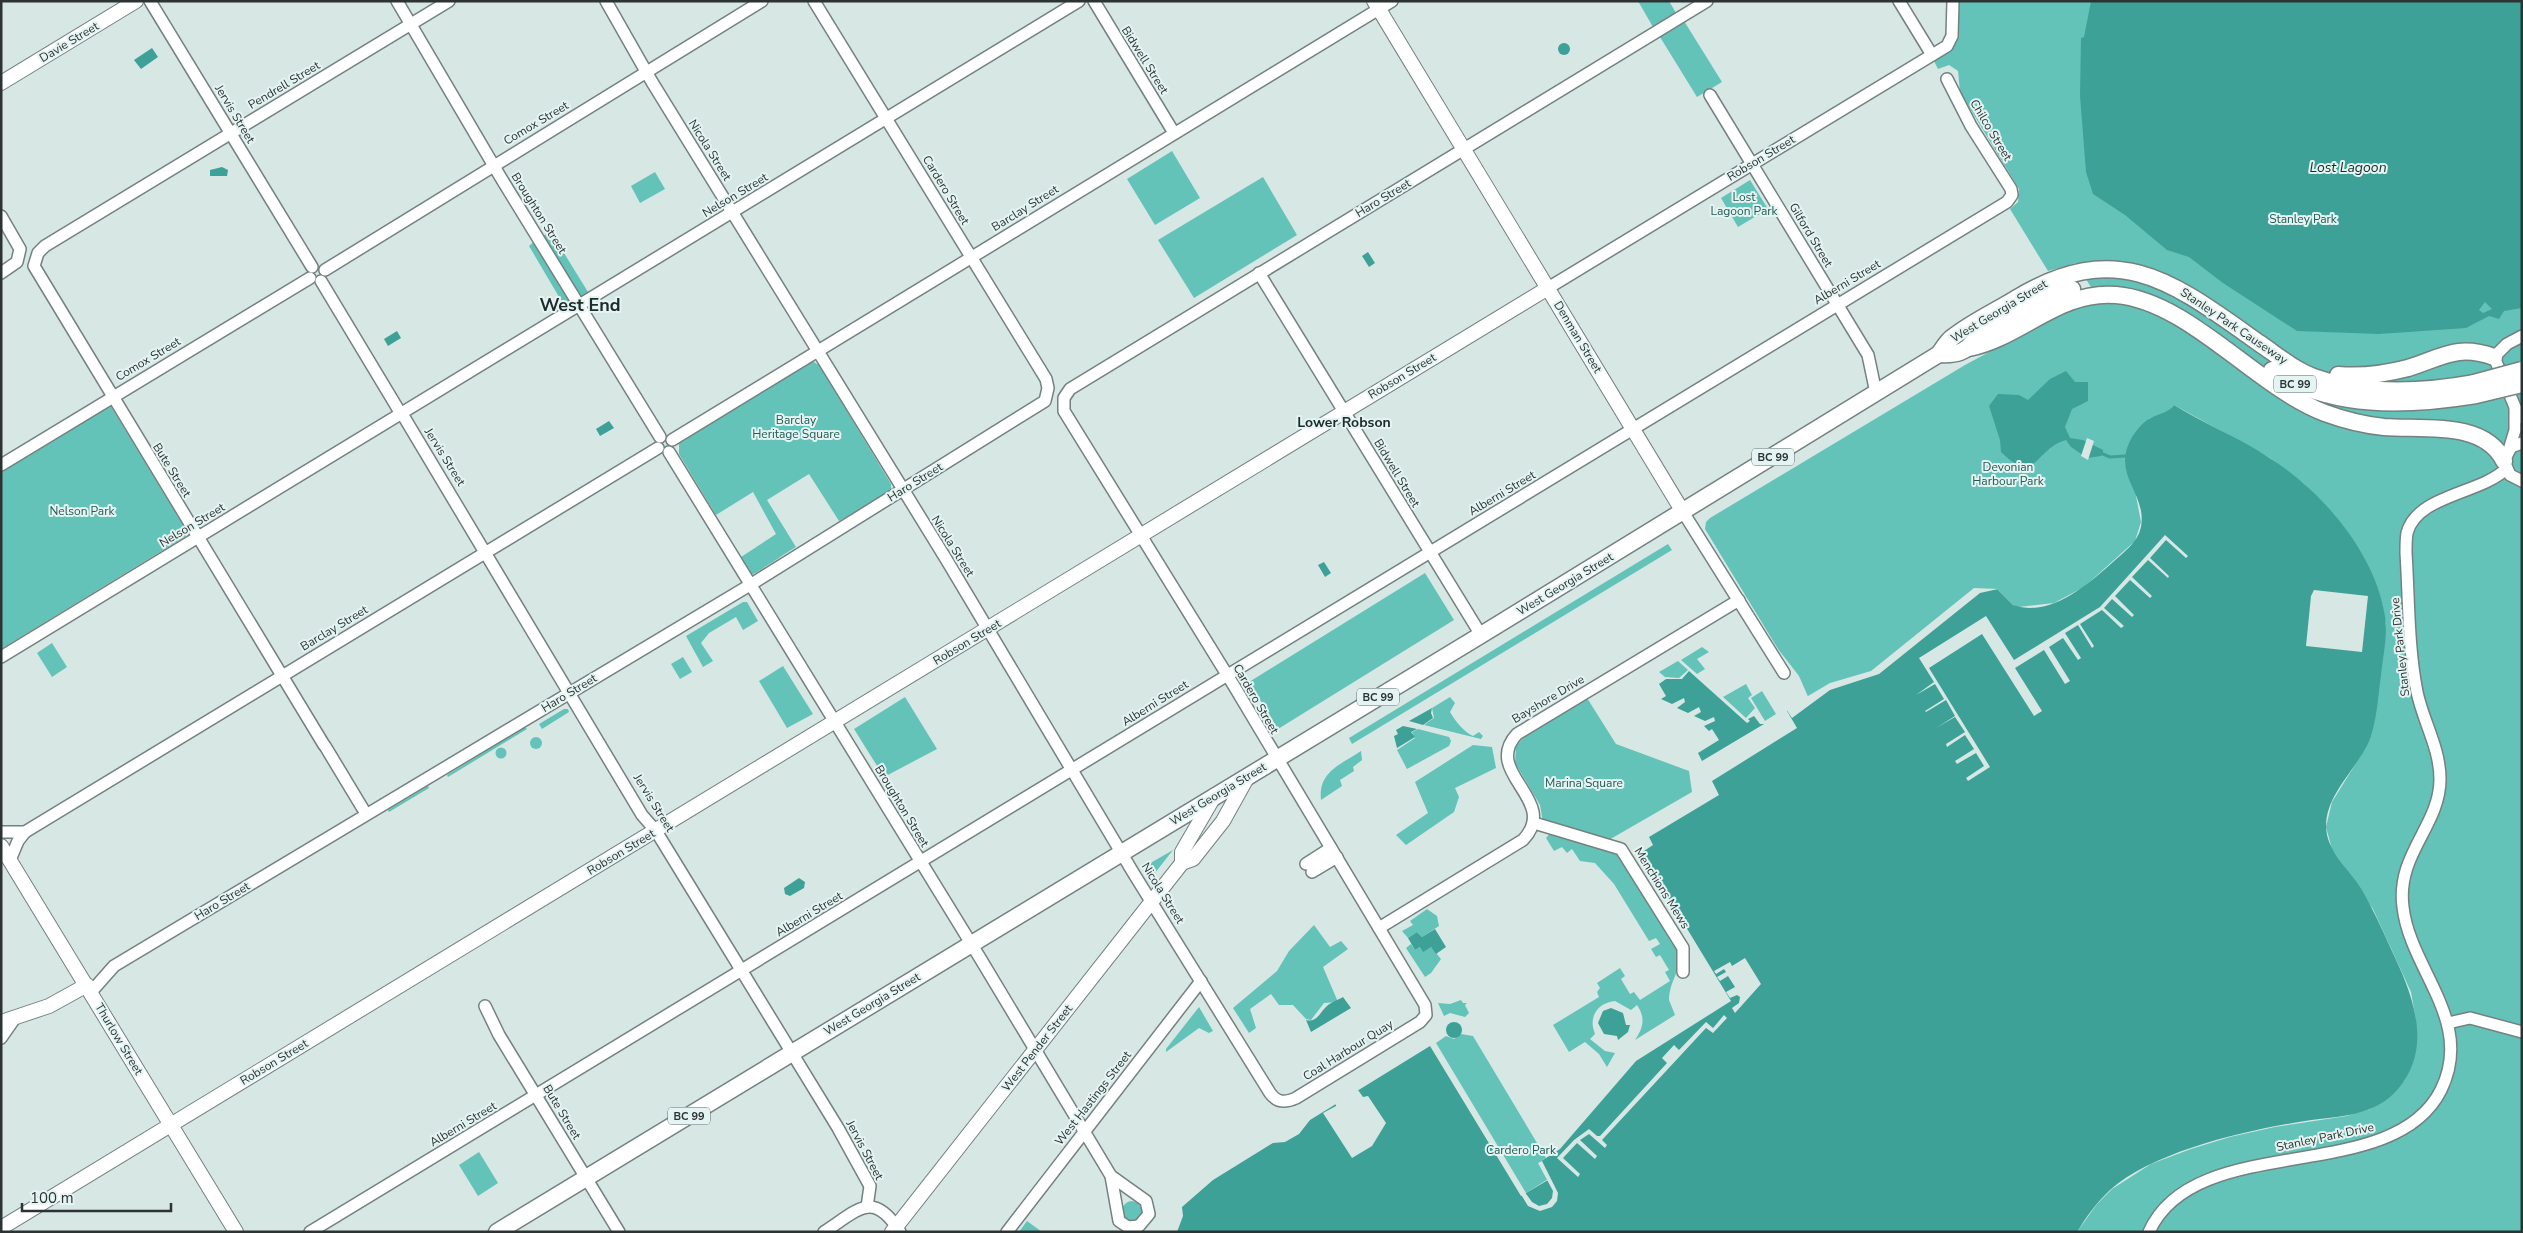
<svg xmlns="http://www.w3.org/2000/svg" width="2523" height="1233" font-family="'Nunito Sans',sans-serif">
<rect width="100%" height="100%" fill="#d7e7e4"/>
<g fill="#63c3b9">
<path d="M1638 1H1669L1676 13 1653 27Z"/>
<path d="M1958 1H2522V1232H2077L2097 1204 2112 1189 2151 1164 2191 1149 2230 1137 2275 1127 2347 1116 2370 1109 2404 1081 2416 1045V1020L2411 992 2373 909 2332 849 2326 827 2332 802 2366 747 2374 723 2386 624 2382 603 2372 576 2366 563 2304 484 2270 458 2174 405 2168 412 2149 419 2136 496 2141 522 2135 541 2084 587 2054 603 2018 607 2013 605 1997 589 1872 672 1809 699 1799 676 1778 649 1705 529 1706 522 1710 518 1965 365 2065 311 2099 300 2076 263 2048 271 2010 209 2018 202 2019 189 1960 92 1958 71 1949 65 1938 69 1934 61C1966 43 1958 35 1958 1Z"/>
<path d="M1684 21 1722 82 1697 97 1660 37Z"/>
<path d="M1172 151 1200 198 1155 225 1127 179Z"/>
<path d="M655 172 665 189 640 203 631 186Z"/>
<path d="M1263 177 1297 235 1194 298 1158 240Z"/>
<path d="M1750 180 1768 209 1738 227 1721 198Z"/>
<path d="M551 232 588 292 565 307 529 246 538 238Z"/>
<path d="M812 361 819 365 891 484V491L871 505H867L839 521 809 474 767 500 796 547C787 552 756 574 751 575L743 565 741 557 776 534 753 492 716 515 679 454V444L684 438Z"/>
<path d="M110 405 186 530V536L1 649V471Z"/>
<path d="M1668 544 1672 550 1352 744 1349 738Z"/>
<path d="M1425 573 1454 620 1278 729 1249 682Z"/>
<path d="M743 602H747L758 621 743 630 736 617 709 633 701 643 713 661 703 667 686 636Z"/>
<path d="M52 643 67 667 52 677 37 653Z"/>
<path d="M1702 647 1709 652 1697 659 1705 669 1697 674 1681 660Z"/>
<path d="M683 657 692 672 680 679 671 664Z"/>
<path d="M1678 661 1688 670 1679 678 1665 677 1659 672Z"/>
<path d="M783 666 813 714 787 728 759 681Z"/>
<path d="M1746 684 1752 695 1748 698 1755 708 1746 718 1723 697Z"/>
<path d="M1762 691 1776 714 1765 721 1751 698Z"/>
<path d="M905 697 937 749 884 777 854 729Z"/>
<path d="M1450 697 1455 703 1450 712C1456 722 1464 732 1473 736L1479 732 1483 736 1481 739 1424 725 1434 718 1432 708Z"/>
<path d="M1587 698 1616 744 1689 771 1692 792 1607 841 1543 822 1540 805 1515 763 1516 746 1525 736Z"/>
<path d="M564 709H568L569 712 542 729 539 724Z"/>
<path d="M525 727 527 729 448 777 447 775Z"/>
<path d="M1418 729 1449 737 1451 741 1449 746 1407 769 1397 750 1415 738 1412 732Z"/>
<circle cx="536" cy="743" r="6"/>
<path d="M1473 745 1492 747 1496 768 1455 788 1459 797 1454 812 1406 845 1396 835 1428 813 1415 782Z"/>
<circle cx="501" cy="753" r="5.5"/>
<path d="M1361 751 1362 760 1353 767 1354 771 1340 780 1342 786 1321 800C1318 772 1340 765 1361 751Z"/>
<path d="M428 786 429 788 389 812 388 810Z"/>
<path d="M1552 831 1619 855 1675 944C1684 975 1670 975 1669 1000L1675 1015 1635 1040C1643 1028 1646 1018 1637 1005L1631 1010 1615 1001C1597 1003 1588 1017 1595 1034L1590 1039 1605 1051 1615 1053 1607 1067 1599 1054 1585 1042 1569 1052 1553 1025 1599 997 1597 992 1600 988 1597 983 1620 968 1625 976 1621 979 1630 994 1634 992 1640 1000 1670 981 1665 972 1669 970 1660 955 1656 957 1651 949 1660 944 1656 938 1649 941 1614 884 1595 863 1580 861 1572 849 1567 853 1562 847 1554 851 1546 838Z"/>
<path d="M1173 850 1151 878 1147 865Z"/>
<path d="M1427 909 1437 916 1439 926 1422 937 1417 932 1408 938 1402 931 1413 925 1410 921Z"/>
<path d="M1314 925 1330 947 1341 941 1348 949 1323 967 1338 1002 1324 1003 1311 1020 1306 1019 1293 1005H1279L1271 994 1250 1009 1256 1028 1249 1033 1233 1008 1277 971 1289 951Z"/>
<path d="M1411 944 1415 950 1420 947H1431L1441 959 1431 973 1425 977 1406 948Z"/>
<path d="M1461 1000 1463 1003H1467L1465 1005 1469 1013 1465 1017 1450 1013 1444 1016 1438 1003 1450 1004Z"/>
<path d="M1199 1007 1213 1031 1209 1033 1199 1028 1166 1052V1049Z"/>
<path d="M1461 1034 1473 1036 1546 1158 1540 1162 1548 1179 1526 1193 1436 1043 1446 1036 1454 1039Z"/>
<path d="M479 1152 498 1183 478 1196 459 1165Z"/>
<circle cx="1132" cy="1211" r="10"/>
<path d="M1027 1221 1042 1232H1019Z"/>
</g>
<g fill="#3da197" fill-rule="evenodd">
<path d="M2091 1H2522V308L2504 311 2499 319 2489 316 2466 328 2379 334 2297 331 2223 283 2189 257 2167 250 2125 215 2093 194 2086 172 2080 96 2081 38 2084 37ZM2485 302 2492 309 2483 313 2479 310Z"/>
<circle cx="1564" cy="49" r="6"/>
<path d="M152 48 158 57 141 69 134 60Z"/>
<path d="M222 167 228 170 227 176H210V170Z"/>
<path d="M1368 252 1375 263 1369 267 1362 256Z"/>
<path d="M397 331 401 338 388 346 384 339Z"/>
<path d="M2066 371 2075 382H2088V401L2072 409 2065 427 2070 438 2083 440 2103 450V454L2101 456 2087 458 2071 447 2066 440C2035 448 2037 487 2001 452L2000 440 1989 406 1998 394 2019 395 2028 400 2050 379Z"/>
<path d="M2174 405C2204 424 2238 437 2268 457 2321 490 2375 552 2385 616 2388 634 2383 656 2381 675 2378 696 2377 719 2370 739 2357 771 2320 798 2327 835 2332 856 2351 872 2362 890 2373 909 2382 929 2391 949 2411 991 2435 1046 2398 1089 2374 1117 2339 1116 2305 1121 2247 1130 2154 1151 2110 1190 2097 1202 2086 1217 2077 1232H1177L1183 1216 1182 1207 1213 1180 1273 1143 1285 1142 1299 1134 1310 1120 1430 1046 1521 1196 1548 1180 1540 1162 1560 1149 1636 1061 1731 1001 1641 853 1653 845 1649 837 1719 795 1712 781 1797 728 1787 711 1830 685 1872 672 1968 594 1997 589 2013 605C2051 618 2087 585 2113 562 2124 552 2138 542 2141 527 2147 494 2114 477 2129 443 2133 434 2142 422 2151 418 2160 413 2168 413 2174 405Z"/>
<path d="M609 421 614 428 600 436 596 429Z"/>
<path d="M1324 562 1331 573 1325 577 1318 565Z"/>
<path d="M1689 671 1747 723 1750 721 1748 719 1754 716 1760 724H1764L1702 761 1698 753 1719 740 1712 729 1709 731 1704 726 1715 721 1714 717 1705 721 1694 716 1701 712 1699 707 1688 713 1677 708 1685 702 1684 698 1672 704 1661 699 1666 696 1659 684 1666 679H1682Z"/>
<path d="M1432 708 1431 713 1433 718 1423 725 1409 721Z"/>
<path d="M1403 726 1417 729 1411 732 1415 737 1397 748 1394 736 1398 734 1396 730Z"/>
<path d="M799 878 805 882 804 888 790 896 785 894 784 888Z"/>
<path d="M1435 929 1446 947 1436 954 1431 947 1423 952 1420 947 1415 950 1408 938 1417 932 1422 937Z"/>
<path d="M1343 997 1351 1008 1311 1032 1306 1020C1316 1023 1320 1013 1325 1008 1329 1003 1338 1000 1343 997Z"/>
<path d="M1611 1008 1623 1013 1626 1025H1630L1628 1032 1618 1040 1617 1036 1604 1034 1598 1023 1603 1011Z"/>
<circle cx="1454" cy="1030" r="8"/>
</g>
<g fill="#d7e7e4">
<path d="M2087 438 2094 441 2088 460 2081 456Z"/>
<path d="M2165 535 2188 556 2186 558 2166 540 2150 558 2169 576 2168 578 2148 560 2132 577 2152 596 2150 598 2130 580 2115 596 2134 615 2132 617 2112 599 2104 608 2124 626 2121 628 2102 610 2080 624 2094 646 2092 648 2078 625 2065 633 2081 658 2078 660 2063 638 2049 647 2070 681 2065 684 2044 650 2015 668 2042 711 2034 716 1982 634 1929 668 1990 767 1968 781 1966 778 1984 766 1976 753 1957 764 1955 761 1974 749 1965 735 1947 747 1946 744 1965 732 1955 717 1936 728 1955 716 1946 700 1926 712 1925 711 1944 699 1935 684 1916 695 1934 682 1919 658 1986 616 2014 660 2100 607Z"/>
<path d="M1974 588 1998 589 1980 593 1879 674 1830 690 1792 718 1786 709 1830 683 1871 671Z"/>
<path d="M2314 590 2368 596 2362 652 2306 646 2311 596Z"/>
<path d="M1745 958 1761 984 1735 1013 1732 1008 1739 1003 1740 997 1737 995 1730 998 1726 992 1735 987 1728 976 1720 981 1717 977 1726 972 1724 969 1716 974 1714 971 1730 962 1732 966Z"/>
<path d="M1724 1015 1727 1018 1713 1033 1706 1028 1602 1140 1607 1145 1605 1148 1589 1134 1580 1140 1597 1156 1595 1159 1577 1143 1563 1158 1580 1174 1578 1177 1557 1158 1574 1140 1589 1129 1597 1136H1600L1667 1063 1662 1058 1674 1045 1679 1050 1706 1022 1713 1028Z"/>
<path d="M1358 1090 1363 1097 1368 1096 1386 1123 1372 1146 1352 1158 1323 1113 1336 1106 1335 1102Z"/>
<path d="M1542 1161 1558 1193 1557 1201 1552 1207 1540 1211 1528 1206 1511 1178 1513 1177 1522 1192 1524 1191 1532 1202 1539 1206 1547 1204 1552 1198 1553 1191 1538 1163Z"/>
</g>
<g fill="none" stroke-linecap="round" stroke-linejoin="round">
<path stroke="#3da197" stroke-width="3" d="M2103 454 2110 457 2125 456"/>
<defs>
<g id="minor">
<path d="M150 1 312 267"/>
<path d="M397 1 501 178 660 437"/>
<path d="M606 1 652 82 946 559 1134 874 1270 1093C1277 1103 1285 1103 1296 1098L1420 1022 1426 1015 1425 1005 1234 686 1064 411V398L1070 389 1707 1"/>
<path d="M1094 1 1174 133"/>
<path d="M1899 1 1932 55"/>
<path d="M1710 95 1868 355 1876 393"/>
<path d="M1 216 20 249 17 262 1 273"/>
<path d="M325 270 762 1"/>
<path d="M1259 273 1481 635"/>
<path d="M321 281 398 409"/>
<path d="M1548 288 1947 46 1952 36 1953 1"/>
<path d="M2522 336 2507 344 2494 357 2515 407 2522 418"/>
<path d="M405 411 1079 1"/>
<path d="M404 417 642 815 656 831 838 1128 870 1186 867 1207"/>
<path d="M672 440 1392 1"/>
<path d="M2522 443 2511 447 2504 461 2510 475 2522 481"/>
<path d="M2509 450 2515 430V409"/>
<path d="M669 452 980 958 1111 1176 1119 1221 1128 1227 1139 1226 1149 1214 1146 1201 1111 1176"/>
<path d="M1 465 310 278"/>
<path d="M1683 512 1784 673"/>
<path d="M1 657 397 416"/>
<path d="M324 745 34 266 38 253 45 246 449 1"/>
<path d="M325 746 363 809"/>
<path d="M1534 823 1621 849 1683 948V972"/>
<path d="M1 832H25L658 448"/>
<path d="M10 860 18 841 25 832"/>
<path d="M1306 864 1331 848"/>
<path d="M1312 872 1337 857"/>
<path d="M1379 928 1523 840C1561 800 1481 773 1517 734L1739 600"/>
<path d="M91 992 114 966 750 585 1045 401 1048 388 1046 379 814 1"/>
<path d="M485 1006 499 1035 619 1232"/>
<path d="M2448 1023 2470 1018 2522 1032"/>
<path d="M1 1038 15 1018"/>
<path d="M310 1232 2007 202 2012 195 2011 189 1971 126 1947 79"/>
<path d="M824 1232C858 1210 873 1189 900 1232"/>
<path d="M1007 1232 1201 981"/>
<path d="M2149 1232C2195 1129 2392 1188 2441 1090 2475 1021 2410 970 2403 907 2396 854 2440 826 2440 779 2440 748 2423 721 2417 692 2408 647 2409 599 2406 553 2406 546 2406 539 2407 533 2417 495 2480 494 2506 469"/>
</g>
<g id="major">
<path d="M1374 1 1683 512"/>
<path d="M1 83 136 1"/>
<path d="M1 846 236 1232"/>
<path d="M1182 863V852L1215 795"/>
<path d="M1 1022 49 1006 87 985"/>
<path d="M1 1228 1548 288"/>
<path d="M892 1232 1182 863 1193 859 1223 821 1248 776"/>
</g>
<g id="highway">
<path d="M1969 348C2022 337 2059 290 2116 295 2189 301 2256 387 2325 413 2344 420 2364 425 2384 427 2423 430 2484 420 2504 461"/>
<path d="M1939 354C1956 355 1966 353 1976 338L2046 299 2072 289"/>
<path d="M2272 370C2331 410 2408 406 2476 395"/>
<path d="M2338 375C2362 377 2385 374 2408 368 2443 357 2457 344 2494 357"/>
<path d="M497 1232 1481 635 1939 354C1943 349 1947 341 1953 337 1972 322 1996 311 2017 298 2119 237 2174 283 2259 343 2277 355 2295 371 2317 378 2365 395 2424 392 2474 383"/>
</g>
</defs>
<use href="#minor" stroke="#738280" stroke-width="14"/>
<use href="#major" stroke="#738280" stroke-width="16"/>
<use href="#highway" stroke="#738280" stroke-width="19"/>
<use href="#minor" stroke="#fff" stroke-width="11"/>
<use href="#major" stroke="#fff" stroke-width="14"/>
<use href="#highway" stroke="#fff" stroke-width="16"/>
<defs>
<g id="highway-bridge">
<path d="M2474 383 2522 370"/>
<path d="M2476 395 2522 384"/>
</g>
</defs>
<use href="#highway-bridge" stroke="#738280" stroke-width="19" stroke-linecap="butt"/>
<use href="#highway-bridge" stroke="#fff" stroke-width="16"/>
</g>
<g text-anchor="middle" stroke-width="4" stroke-linejoin="round" paint-order="stroke">
<g fill="#e4f4f2" stroke="#646d6c" stroke-width="1">
<rect x="2274" y="375.5" width="42" height="17" rx="4"/>
<rect x="1752" y="448.5" width="42" height="17" rx="4"/>
<rect x="1357" y="688.5" width="42" height="17" rx="4"/>
<rect x="668" y="1107.5" width="42" height="17" rx="4"/>
</g>
<g font-size="11" font-weight="bold" fill="#2d3332">
<text x="2295" y="388">BC 99</text>
<text x="1773" y="461">BC 99</text>
<text x="1378" y="701">BC 99</text>
<text x="689" y="1120">BC 99</text>
</g>
<g font-size="12" fill="#2d3332" stroke="#e4f4f2">
<text transform="translate(69 42) rotate(-31)" y="4">Davie Street</text>
<text transform="translate(1145 60) rotate(58)" y="4">Bidwell Street</text>
<text transform="translate(284 85) rotate(-31)" y="4">Pendrell Street</text>
<text transform="translate(235 114) rotate(59)" y="4">Jervis Street</text>
<text transform="translate(536 123) rotate(-31)" y="4">Comox Street</text>
<text transform="translate(1991 130) rotate(59)" y="4">Chilco Street</text>
<text transform="translate(710 150) rotate(58)" y="4">Nicola Street</text>
<text transform="translate(1761 158) rotate(-31)" y="4">Robson Street</text>
<text transform="translate(946 190) rotate(59)" y="4">Cardero Street</text>
<text transform="translate(735 195) rotate(-31)" y="4">Nelson Street</text>
<text transform="translate(1383 198) rotate(-31)" y="4">Haro Street</text>
<text transform="translate(1025 208) rotate(-32)" y="4">Barclay Street</text>
<text transform="translate(539 213) rotate(58)" y="4">Broughton Street</text>
<text transform="translate(1811 235) rotate(59)" y="4">Gilford Street</text>
<text transform="translate(1847 282) rotate(-31)" y="4">Alberni Street</text>
<text transform="translate(1999 311) rotate(-31)" y="4">West Georgia Street</text>
<text transform="translate(2234 326) rotate(34)" y="4">Stanley Park Causeway</text>
<text transform="translate(1578 337) rotate(59)" y="4">Denman Street</text>
<text transform="translate(148 359) rotate(-31)" y="4">Comox Street</text>
<text transform="translate(1402 376) rotate(-31)" y="4">Robson Street</text>
<text transform="translate(445 457) rotate(58)" y="4">Jervis Street</text>
<text transform="translate(172 470) rotate(58)" y="4">Bute Street</text>
<text transform="translate(1397 473) rotate(59)" y="4">Bidwell Street</text>
<text transform="translate(915 482) rotate(-32)" y="4">Haro Street</text>
<text transform="translate(1502 493) rotate(-31)" y="4">Alberni Street</text>
<text transform="translate(192 525) rotate(-31)" y="4">Nelson Street</text>
<text transform="translate(953 546) rotate(58)" y="4">Nicola Street</text>
<text transform="translate(1565 584) rotate(-31)" y="4">West Georgia Street</text>
<text transform="translate(334 628) rotate(-31)" y="4">Barclay Street</text>
<text transform="translate(967 642) rotate(-31)" y="4">Robson Street</text>
<text transform="translate(2400 647) rotate(-96)" y="4">Stanley Park Drive</text>
<text transform="translate(569 693) rotate(-31)" y="4">Haro Street</text>
<text transform="translate(1256 699) rotate(60)" y="4">Cardero Street</text>
<text transform="translate(1548 699) rotate(-31)" y="4">Bayshore Drive</text>
<text transform="translate(1155 703) rotate(-32)" y="4">Alberni Street</text>
<text transform="translate(1218 794) rotate(-31)" y="4">West Georgia Street</text>
<text transform="translate(654 803) rotate(58)" y="4">Jervis Street</text>
<text transform="translate(902 806) rotate(59)" y="4">Broughton Street</text>
<text transform="translate(621 852) rotate(-31)" y="4">Robson Street</text>
<text transform="translate(1662 888) rotate(58)" y="4">Menchions Mews</text>
<text transform="translate(1163 893) rotate(58)" y="4">Nicola Street</text>
<text transform="translate(222 901) rotate(-31)" y="4">Haro Street</text>
<text transform="translate(809 914) rotate(-31)" y="4">Alberni Street</text>
<text transform="translate(872 1004) rotate(-31)" y="4">West Georgia Street</text>
<text transform="translate(119 1039) rotate(59)" y="4">Thurlow Street</text>
<text transform="translate(1037 1048) rotate(-52)" y="4">West Pender Street</text>
<text transform="translate(1348 1050) rotate(-32)" y="4">Coal Harbour Quay</text>
<text transform="translate(274 1062) rotate(-31)" y="4">Robson Street</text>
<text transform="translate(1093 1098) rotate(-52)" y="4">West Hastings Street</text>
<text transform="translate(562 1112) rotate(59)" y="4">Bute Street</text>
<text transform="translate(463 1124) rotate(-31)" y="4">Alberni Street</text>
<text transform="translate(2325 1137) rotate(-12)" y="4">Stanley Park Drive</text>
<text transform="translate(865 1150) rotate(62)" y="4">Jervis Street</text>
</g>
<g font-size="12" fill="#245b56" stroke="#e4f4f2">
<text x="1744" y="201">Lost<tspan x="1744" dy="14">Lagoon Park</tspan></text>
<text x="2303" y="223">Stanley Park</text>
<text x="796" y="424">Barclay<tspan x="796" dy="14">Heritage Square</tspan></text>
<text x="2008" y="471">Devonian<tspan x="2008" dy="14">Harbour Park</tspan></text>
<text x="82" y="515">Nelson Park</text>
<text x="1584" y="787">Marina Square</text>
<text x="1521" y="1154">Cardero Park</text>
</g>
<g font-size="14" font-style="italic" fill="#172e2b" stroke="#e4f4f2">
<text x="2348" y="172">Lost Lagoon</text>
</g>
<g font-size="14" font-weight="bold" fill="#202c2b" stroke="#e4f4f2">
<text x="1344" y="427">Lower Robson</text>
</g>
<g font-size="18" font-weight="bold" fill="#202c2b" stroke="#e4f4f2">
<text x="580" y="311">West End</text>
</g>
</g>
<rect width="2523" height="1233" fill="none" stroke="#2d3332" stroke-width="5"/>
<path d="M22 1203v8h149v-8" fill="none" stroke="#2d3332" stroke-width="2.5"/>
<text x="30" y="1203" font-size="15" fill="#2d3332" stroke="#e4f4f2" stroke-width="4" paint-order="stroke">100 m</text>
</svg>
